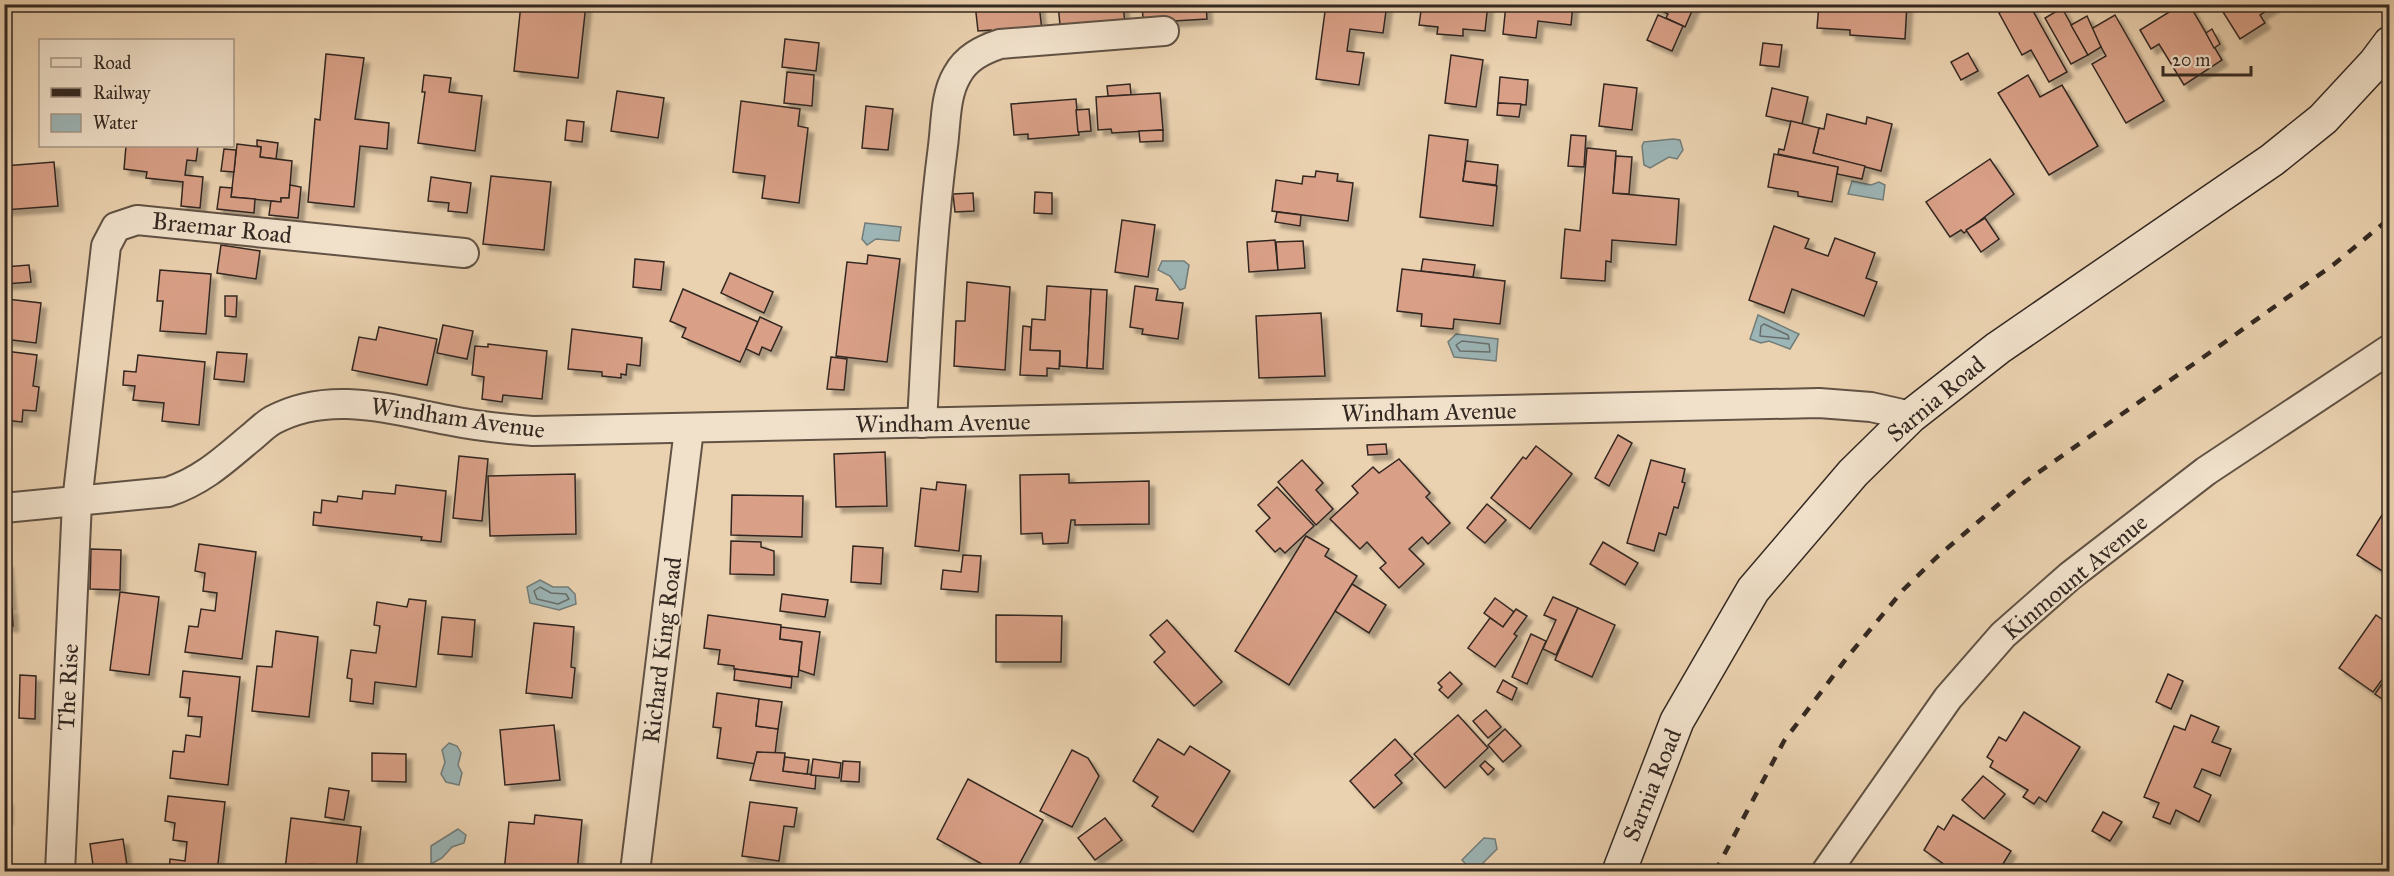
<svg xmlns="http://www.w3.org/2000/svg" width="2394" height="876" font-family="'IM FELL Great Primer',serif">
<defs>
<filter id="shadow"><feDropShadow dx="5.5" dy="5.5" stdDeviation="1.5" flood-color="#0004"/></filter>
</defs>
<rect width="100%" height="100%" fill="#ead1af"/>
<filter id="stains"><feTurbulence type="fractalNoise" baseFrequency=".00333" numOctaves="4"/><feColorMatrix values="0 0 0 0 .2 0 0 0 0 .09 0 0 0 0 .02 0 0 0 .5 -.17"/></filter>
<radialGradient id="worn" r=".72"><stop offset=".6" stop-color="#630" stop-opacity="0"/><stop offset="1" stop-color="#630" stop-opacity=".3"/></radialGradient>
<g fill="#9cb5b6" stroke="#727d7a" stroke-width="1.5">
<path d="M1673 139 1680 140 1683 150 1677 159 1669 157 1650 168 1644 165 1642 146 1644 142Z"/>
<path d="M1852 181 1871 185 1879 182 1885 185 1883 200 1848 194Z"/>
<path d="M865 223 901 227 899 241 876 239 867 245 862 239Z"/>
<path d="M1162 261H1184L1189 265 1185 288 1180 290 1170 276 1158 270Z"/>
<path d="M1758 315 1799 334 1790 349 1769 341 1761 343 1750 339Z"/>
<path d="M1456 334 1498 339 1496 361 1454 357 1448 342Z"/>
<path d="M540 580 553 587H568L575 594 576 604 559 610 530 603 527 587Z"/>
<path d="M449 743 457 746 461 753 458 765 462 773 459 785 446 782 441 774 445 762 442 750Z"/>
<path d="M458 829 466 835 464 843 452 847 442 858 431 864V846Z"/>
<path d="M1484 838 1495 839 1497 849 1475 871H1472L1462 860Z"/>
</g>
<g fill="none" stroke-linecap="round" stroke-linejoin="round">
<g stroke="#686e6c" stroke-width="1.5">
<path d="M1764 324 1788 335 1789 339 1760 336 1761 326Z"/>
<path d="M1462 341 1489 344 1490 352 1460 351 1456 345Z"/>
<path d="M540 587 551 593 566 594 569 599 558 604 537 599 534 591Z"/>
</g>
</g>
<g fill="#d9a087" stroke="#332821" stroke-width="1.5" filter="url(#shadow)">
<path d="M521 4H586L578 78 514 71Z"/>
<path d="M975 4H1039L1042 31 992 35 991 30 978 31Z"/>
<path d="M1058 4H1123L1125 25H1060Z"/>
<path d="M1142 4H1206L1207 19 1157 22 1143 19Z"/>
<path d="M1326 4H1387L1383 33 1350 29 1347 51 1364 53 1359 85 1316 79Z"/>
<path d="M1422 4H1488L1485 31 1463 29V36L1437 34 1438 27 1419 25Z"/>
<path d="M1506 4H1573L1571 25 1538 21 1536 38 1503 34Z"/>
<path d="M1648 4H1695L1685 27 1666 18 1668 14Z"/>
<path d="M1819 4H1907L1905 39 1850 35V30L1817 28Z"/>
<path d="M2000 4H2029L2067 72 2049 82 2031 50 2022 55 1999 13 2003 10Z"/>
<path d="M2182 4H2189L2222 60 2184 85 2159 44 2151 49 2140 30Z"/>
<path d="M2218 4H2277L2260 15 2265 23 2240 39Z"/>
<path d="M2062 8 2088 55 2071 64 2045 18Z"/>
<path d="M1658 15 1683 26 1672 51 1647 40Z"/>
<path d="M2115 15 2164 101 2126 123 2092 64 2106 56 2091 29Z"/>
<path d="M2087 16 2101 47 2088 55 2071 25Z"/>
<path d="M2212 29 2220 44 2214 48 2206 33Z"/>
<path d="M785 39 819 43 816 71 782 67Z"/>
<path d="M1763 43 1782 45 1779 67 1760 65Z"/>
<path d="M1968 53 1978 71 1961 80 1951 62Z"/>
<path d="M326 54 364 58 355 119 389 123 387 149 360 146 354 207 308 202 315 119 320 120Z"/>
<path d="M1451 55 1483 60 1476 107 1445 103Z"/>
<path d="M787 72 814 75 812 106 784 103Z"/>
<path d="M424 75 451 78 449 92 482 96 475 151 418 143 425 92H422Z"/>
<path d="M2028 75 2040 97 2062 85 2098 146 2049 175 1998 93Z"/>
<path d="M1500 77 1528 80 1526 105 1498 103Z"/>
<path d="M1130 84 1131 95 1108 96 1107 86Z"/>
<path d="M1604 84 1637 88 1632 130 1599 126Z"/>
<path d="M1772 88 1808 97 1802 124 1766 116Z"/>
<path d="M617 91 664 98 658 138 611 131Z"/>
<path d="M1160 93 1163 130 1112 133 1111 129 1098 130 1096 97Z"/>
<path d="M1076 99 1079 135 1028 139V134L1014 135 1011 104Z"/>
<path d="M741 101 800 109 798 126 808 128 799 203 762 198 765 176 733 172Z"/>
<path d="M1498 103 1521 104 1519 117 1497 115Z"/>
<path d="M866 106 893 109 888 150 862 148Z"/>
<path d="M1089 109 1091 131 1078 132 1076 110Z"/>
<path d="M1827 114 1866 124 1867 117 1892 124 1881 171 1813 153 1819 128 1824 129Z"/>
<path d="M567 120 584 122 582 142 565 140Z"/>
<path d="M1791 121 1819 128 1813 153 1865 166 1862 179 1837 174 1838 167 1778 154 1779 149 1784 150Z"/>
<path d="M1163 130V141L1140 142 1139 131Z"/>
<path d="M1429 135 1468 140 1463 181 1497 186 1493 226 1420 217Z"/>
<path d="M1571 135 1586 136 1584 167 1568 166Z"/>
<path d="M257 140 278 143 276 159 260 157 261 147 257 146Z"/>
<path d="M237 144 261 147 260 157 292 161 289 198H281V202L231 197Z"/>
<path d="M126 146H198L196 161 187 160 185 175 203 177 200 208 181 206 183 182 146 178 147 172 124 169Z"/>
<path d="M1587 148 1616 151 1613 193 1679 199 1676 245 1612 240 1611 262 1606 261 1605 281 1561 278 1565 229 1580 231Z"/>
<path d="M224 149 236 150 234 172 221 171Z"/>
<path d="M1774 154 1838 167 1832 202 1798 196V192L1768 187Z"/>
<path d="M1616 156 1632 157 1629 194 1613 193Z"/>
<path d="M1990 159 2014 194 1964 233 1961 230 1950 237 1926 202Z"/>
<path d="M1466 161 1498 165 1496 185 1463 181Z"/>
<path d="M54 162 58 206 4 210V166Z"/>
<path d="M1316 171 1338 174 1337 181 1353 183 1348 221 1272 211 1276 180 1302 184 1303 176 1315 177Z"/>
<path d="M491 176 551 182 544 250 483 244Z"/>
<path d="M431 177 471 183 467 213 448 211 449 203 428 201Z"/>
<path d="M290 185 301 187 298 218 269 215 271 201 281 202V198H289Z"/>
<path d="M220 187 232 188 231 197 255 199 254 213 217 209Z"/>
<path d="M1035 192 1052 193V214L1034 213Z"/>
<path d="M973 193 974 211 955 212 953 194Z"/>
<path d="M1277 212 1301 215 1300 226 1275 222Z"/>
<path d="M1985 218 1999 239 1981 252 1966 230Z"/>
<path d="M1122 220 1155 225 1148 277 1115 272Z"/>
<path d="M1774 226 1809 239 1805 248 1828 256 1835 238 1875 253 1866 278 1877 282 1864 316 1792 289 1784 313 1749 300Z"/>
<path d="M1275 240 1278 270 1249 272 1247 242Z"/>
<path d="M1303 241 1305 268 1278 270 1276 242Z"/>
<path d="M221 245 260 251 256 279 217 273Z"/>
<path d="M868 255 900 259 887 362 836 356 847 262 867 264Z"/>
<path d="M635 259 664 262 661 290 633 287Z"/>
<path d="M1423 259 1475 265 1473 277 1421 271Z"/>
<path d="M29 265 31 282 5 284 4 267Z"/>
<path d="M1402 269 1505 281 1500 324 1454 319 1453 329 1421 326 1422 314 1397 311Z"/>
<path d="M160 270 211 274 206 334 160 331 163 301H157Z"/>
<path d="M730 273 773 292 764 313 721 293Z"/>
<path d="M967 282 1010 287 1005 370 954 366 956 321H965Z"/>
<path d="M1047 286 1091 289 1087 368 1060 366V351L1030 350 1032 319 1045 320Z"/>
<path d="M1135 286 1158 289 1156 300 1183 303 1178 339 1142 334 1143 329 1130 327Z"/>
<path d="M683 289 758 322 740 362 682 337 686 328 670 321Z"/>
<path d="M1091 289 1107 290 1103 369 1087 368Z"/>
<path d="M225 296H237L236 317 225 316Z"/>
<path d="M7 299 41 303 36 343 4 339Z"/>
<path d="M1321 313 1325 376 1259 378 1256 316Z"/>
<path d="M760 317 782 327 771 351 762 347 759 355 746 349Z"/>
<path d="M443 325 473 331 467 359 437 353Z"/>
<path d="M1023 326 1031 327 1030 350 1060 351 1059 369 1047 368V376L1020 375Z"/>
<path d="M379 327 437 339 427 385 352 370 359 337 376 340Z"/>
<path d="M572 329 642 338 640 366 627 364 626 375 621 374V378L602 376V372L568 369Z"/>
<path d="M488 344 547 351 542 399 503 395 502 402 482 399 484 377 472 375 475 346 488 347Z"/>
<path d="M5 351 37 355 33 386 39 387 36 411 23 410 22 422 4 420Z"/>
<path d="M217 352 247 354 244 382 214 379Z"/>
<path d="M138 355 205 362 199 425 162 421 164 403 133 400 135 386 123 385 124 371 136 372Z"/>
<path d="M831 357 847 359 844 390 827 389Z"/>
<path d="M1618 435 1632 443 1609 486 1595 478Z"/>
<path d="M1386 444 1387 454 1368 455 1367 445Z"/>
<path d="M1536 446 1572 474 1530 529 1491 498 1523 457 1526 459Z"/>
<path d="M885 452 887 506 836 507 834 454Z"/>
<path d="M459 456 488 459 482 521 453 518Z"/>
<path d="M1399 459 1430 493 1426 497 1450 523 1428 544 1422 537 1409 549 1424 564 1399 588 1380 568 1386 563 1367 542 1360 549 1330 519 1358 493 1352 486 1373 467 1379 473Z"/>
<path d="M1302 460 1323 483 1316 490 1333 509 1316 525 1278 482Z"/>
<path d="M1651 460 1685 469 1682 482 1685 483 1678 508 1674 507 1666 535 1659 533 1654 551 1627 543Z"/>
<path d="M575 474 576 534 490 536 488 476Z"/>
<path d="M1069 474V483L1149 481V524L1075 525V520H1071L1068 543 1043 544 1042 533 1021 534 1020 475Z"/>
<path d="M937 482 966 485 959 551 915 546 921 488 936 490Z"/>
<path d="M396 485 446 491 441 542 421 540 422 537 313 525 314 512 321 513 322 500 337 502 338 496 362 499 363 491 395 494Z"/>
<path d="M1277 487 1314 526 1285 553 1280 548 1275 552 1256 531 1270 518 1258 505Z"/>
<path d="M732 495 803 496 802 537 731 535Z"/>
<path d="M2390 502V576L2357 555Z"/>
<path d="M1487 504 1506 520 1485 543 1467 528Z"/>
<path d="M1306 536 1329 549 1325 556 1357 576 1289 685 1235 651Z"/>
<path d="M731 541 761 542V547L774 551V575L730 574Z"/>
<path d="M1603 542 1638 563 1625 585 1590 564Z"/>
<path d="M199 544 256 552 242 659 185 652 189 626 198 627 201 609 215 611 217 593 203 591 205 573 195 571Z"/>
<path d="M853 546 883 548 881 584 851 582Z"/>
<path d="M91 549 121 550 120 590 90 589Z"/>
<path d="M963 555 981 556 978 592 941 589 943 570 961 572Z"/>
<path d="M4 562H7L11 605 4 606Z"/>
<path d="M1352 584 1386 605 1369 633 1335 611Z"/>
<path d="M120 592 159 597 149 675 110 670Z"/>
<path d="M782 594 828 600 825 617 780 611Z"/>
<path d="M1553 597 1578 608 1556 655 1543 649 1556 620 1544 615Z"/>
<path d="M1495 598 1514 612 1503 627 1484 613Z"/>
<path d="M409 599 426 601 416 687 375 682 373 704 350 701 352 679 347 678 351 650 376 653 380 626 374 625 377 602 407 607Z"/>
<path d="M4 608H12L13 626H4Z"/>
<path d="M1578 608 1615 625 1592 677 1555 660Z"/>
<path d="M1516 609 1527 616 1514 634 1517 636 1495 667 1468 648 1490 618 1503 627Z"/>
<path d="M708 615 781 625 780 639 802 642 798 677 734 669V666L718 664 720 650 704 648Z"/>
<path d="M996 615 1062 616 1061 662H996Z"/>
<path d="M2376 615 2390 625V669L2373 692 2339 668Z"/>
<path d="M442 617 475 620 472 657 438 654Z"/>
<path d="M1167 620 1222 682 1194 706 1154 662 1165 652 1150 635Z"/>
<path d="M534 623 574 627 571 667 575 668 572 698 526 693Z"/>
<path d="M781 627 820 632 814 675 799 670 802 642 780 639Z"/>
<path d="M276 631 318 637 309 717 252 711 257 666 272 667Z"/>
<path d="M1531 634 1546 641 1527 684 1512 677Z"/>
<path d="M735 669 792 677 791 688 734 680Z"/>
<path d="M183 671 240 677 228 785 170 778 173 751 184 752 186 735 200 737 202 717 188 716 190 698 180 697Z"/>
<path d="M1450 672 1462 684 1448 698 1439 690 1442 687 1438 683Z"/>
<path d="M2390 672V704L2375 694Z"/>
<path d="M2168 674 2183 681 2171 709 2156 702Z"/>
<path d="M20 675 36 676 35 719 19 718Z"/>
<path d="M1503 680 1517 688 1512 700 1497 692Z"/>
<path d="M717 693 759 699 756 726 778 729 775 754 757 752 756 764 717 758 721 728 713 727Z"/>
<path d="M759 699 782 702 778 729 756 726Z"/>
<path d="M1486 710 1501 727 1488 738 1473 721Z"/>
<path d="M2024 712 2080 747 2046 802 2039 797 2034 804 2023 797 2028 790 1990 767 1993 761 1987 757 1999 737 2006 741Z"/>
<path d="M1458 715 1488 748 1445 788 1414 754Z"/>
<path d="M2191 715 2219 727 2212 742 2231 749 2220 776 2202 769 2194 787 2211 795 2199 822 2176 810 2170 824 2153 817 2159 803 2144 797 2174 726 2185 730Z"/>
<path d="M554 725 560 780 505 785 500 730Z"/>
<path d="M1505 729 1521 746 1503 762 1488 745Z"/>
<path d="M1158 739 1184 755 1190 746 1230 771 1193 832 1152 806 1158 797 1133 781Z"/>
<path d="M1395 739 1413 759 1395 775 1402 783 1374 808 1350 781Z"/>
<path d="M1072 750 1088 758 1099 776 1072 827 1040 811Z"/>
<path d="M757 752 785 753 783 771 816 775 815 789 750 780Z"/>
<path d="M372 753 406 754V782L372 781Z"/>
<path d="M785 757 809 760 807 774 783 771Z"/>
<path d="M813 759 841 763 839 778 811 775Z"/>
<path d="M843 761 860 762 859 782 841 781Z"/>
<path d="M1485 761 1494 769 1488 775 1480 766Z"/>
<path d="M1983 776 2005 794 1984 819 1962 800Z"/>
<path d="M968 779 1043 820 1015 872H996L937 839Z"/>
<path d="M329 788 349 791 344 820 325 817Z"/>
<path d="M168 796 225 802 217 872H169L170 859 185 861 187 842 173 840 175 823 165 821Z"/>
<rect x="4" y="800" width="3" height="19"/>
<path d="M750 802 797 808 794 827 784 826 779 861 742 856Z"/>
<path d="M2103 812 2122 822 2110 841 2092 831Z"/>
<path d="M535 815 582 820 577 872H504L509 822 534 824Z"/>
<path d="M1953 815 2011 851 1998 872H1955L1924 850 1938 826 1944 830Z"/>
<path d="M291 818 361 827 356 869 310 864 309 872 285 870Z"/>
<path d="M1105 818 1122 840 1095 860 1078 838Z"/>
<path d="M123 839 128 872H94L90 844Z"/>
</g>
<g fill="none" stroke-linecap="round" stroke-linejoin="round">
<defs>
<g id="minor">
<path d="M922 423C927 331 931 238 943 146 946 123 945 95 957 75 966 58 982 50 1000 44L1164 31"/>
<path d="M4 508 168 492C201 481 222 462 248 440 256 434 264 425 273 420 329 390 389 409 447 420 476 426 504 429 533 431L1819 403 1871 407 1911 416"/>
<path d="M60 872 77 502 106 246 116 227 137 220 464 253"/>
<path d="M635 872 689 429"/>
<path d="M1826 872 1948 698 2003 635 2070 576 2206 471 2390 349"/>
</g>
<path id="secondary" d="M1619 872 1677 721 1753 590 1853 473 1911 416 1998 348 2272 160 2323 119 2375 63 2390 43"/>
</defs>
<use href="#minor" stroke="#615244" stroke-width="32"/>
<use href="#secondary" stroke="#332821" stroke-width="36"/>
<use href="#minor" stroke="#f1e1cb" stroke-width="28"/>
<use href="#secondary" stroke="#f1e1cb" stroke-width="33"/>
<path stroke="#332821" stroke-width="4.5" stroke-dasharray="10 10" stroke-linecap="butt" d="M1715 872 1784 741 1849 655 1904 589 1937 557 2026 481 2225 342 2333 265 2390 218"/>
</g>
<g text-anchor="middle" stroke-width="4.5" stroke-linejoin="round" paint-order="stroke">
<g font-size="24" fill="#332821" stroke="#f1e1cb">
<text transform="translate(222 228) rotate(6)" y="8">Braemar Road</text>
<text transform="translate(1936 399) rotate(-40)" y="8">Sarnia Road</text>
<text transform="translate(1429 412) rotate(-1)" y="8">Windham Avenue</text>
<text transform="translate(458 418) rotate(8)" y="8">Windham Avenue</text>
<text transform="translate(943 423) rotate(-1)" y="8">Windham Avenue</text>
<text transform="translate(2075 577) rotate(-40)" y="8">Kinmount Avenue</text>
<text transform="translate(662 650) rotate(-83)" y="8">Richard King Road</text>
<text transform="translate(68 687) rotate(-87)" y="8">The Rise</text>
<text transform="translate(1652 785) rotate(-68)" y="8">Sarnia Road</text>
</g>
</g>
<rect width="2394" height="876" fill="none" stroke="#ead1af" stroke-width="24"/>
<rect x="6" y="6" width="2382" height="864" fill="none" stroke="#332821" stroke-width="3"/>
<rect x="12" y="12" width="2370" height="852" fill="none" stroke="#332821" stroke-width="1.5"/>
<rect x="39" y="39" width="195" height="108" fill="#f1e1cb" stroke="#a59787" stroke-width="1.5"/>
<rect x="51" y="58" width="30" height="9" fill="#f1e1cb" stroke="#a59787" stroke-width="1.5"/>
<text x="93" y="69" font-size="18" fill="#332821">Road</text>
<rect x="51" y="88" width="30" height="9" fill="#332821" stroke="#a59787" stroke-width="1.5"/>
<text x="93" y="99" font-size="18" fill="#332821">Railway</text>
<rect x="51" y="114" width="30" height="18" fill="#9cb5b6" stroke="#a59787" stroke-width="1.5"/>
<text x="93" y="129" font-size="18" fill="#332821">Water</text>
<path d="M2163 66v9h88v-9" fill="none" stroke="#332821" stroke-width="3"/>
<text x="2172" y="66" font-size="18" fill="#332821" stroke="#f1e1cb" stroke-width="4.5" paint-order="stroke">20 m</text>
<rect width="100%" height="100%" filter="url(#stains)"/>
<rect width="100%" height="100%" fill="url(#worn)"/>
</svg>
